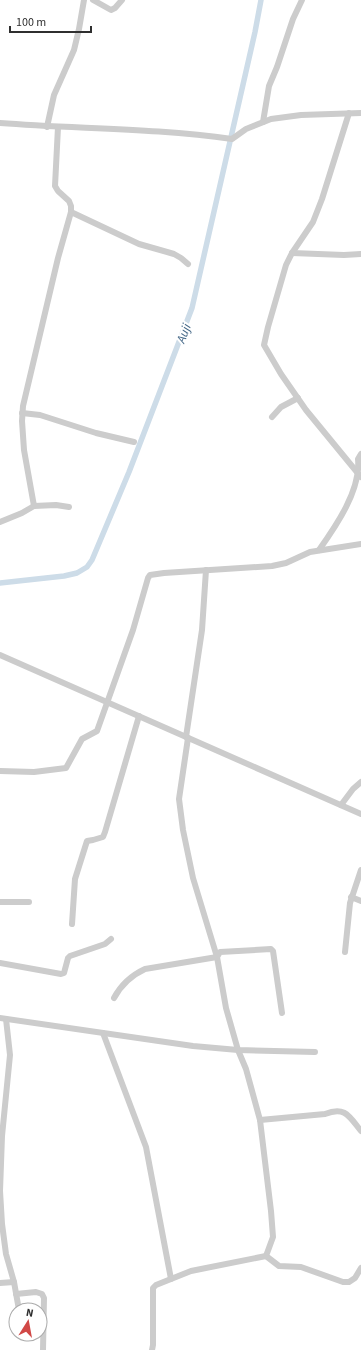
<svg xmlns="http://www.w3.org/2000/svg" width="361" height="1350" font-family="'Source Sans 3',sans-serif">
<rect width="100%" height="100%" fill="#fff"/>
<g fill="none" stroke-linecap="round" stroke-linejoin="round">
<path stroke="#cddce8" stroke-width="5.5" d="M0 583 64 576 77 573 87 567 92 560 129 472 192 308 255 32 261 0"/>
<g stroke="#ccc" stroke-width="6">
<path d="M93 0 111 10 115 8 122 0"/>
<path d="M349 113 322 199 313 222 292 253 286 265 268 327 264 345 281 374 306 410 361 477"/>
<path d="M263 122 269 86 277 67 293 19 302 0"/>
<path d="M0 123C77 129 155 128 232 139L246 129 271 119 301 115 361 113"/>
<path d="M47 127 54 95 74 50 79 29 84 0"/>
<path d="M58 127 55 186 58 191 69 201 71 206V212L58 258 23 406 22 421 24 450 34 506 56 505 69 507"/>
<path d="M71 212 139 244 174 254 181 258 188 264"/>
<path d="M292 253 344 255 361 254"/>
<path d="M22 413 40 415 96 433 134 442"/>
<path d="M272 417 281 407 298 398"/>
<path d="M0 522 22 513 34 506"/>
<path d="M319 550C336 526 361 490 358 459L361 454"/>
<path d="M0 655 361 814"/>
<path d="M186 737 202 630 206 570"/>
<path d="M188 738 179 799 183 830 193 878 217 957 226 1008 238 1050 246 1069 260 1120 271 1211 273 1237 266 1256 279 1266 301 1267 343 1282H349L355 1278 361 1268"/>
<path d="M0 771 34 772 66 768 82 739 97 731 133 630 148 578 150 575 164 573 272 566 286 563 310 552 361 544"/>
<path d="M341 805 353 789 361 782"/>
<path d="M351 897 361 901"/>
<path d="M0 902H29"/>
<path d="M72 924 75 879 87 841 93 840 103 837 105 832 139 716"/>
<path d="M345 952 350 903 361 870"/>
<path d="M0 963 61 974 64 973 68 958 70 956 105 944 111 939"/>
<path d="M114 998C121 985 132 975 145 969L217 957 220 952 271 949 273 951 282 1013"/>
<path d="M0 1018 193 1046 238 1050 315 1052"/>
<path d="M6 1019 10 1055 2 1136 0 1191 2 1224 6 1254 14 1282"/>
<path d="M103 1033 146 1147 171 1279"/>
<path d="M260 1120 325 1114C345 1106 349 1116 361 1131"/>
<path d="M0 1283 14 1282 19 1310"/>
<path d="M16 1294 36 1292 42 1294 44 1298 43 1350"/>
<path d="M24 1334V1336"/>
<path d="M152 1350 153 1345V1288L156 1285 191 1271 266 1256"/>
</g>
</g>
<g text-anchor="middle" stroke-width="4" stroke-linejoin="round" paint-order="stroke">
<g font-size="13" font-style="italic" fill="#466988" stroke="#fff">
<text transform="translate(183 333) rotate(-69)" y="5">Auji</text>
</g>
</g>
<g transform="translate(28 1322) rotate(11)"><circle r="19" fill="#ffffff" stroke="#acacac"/>
<path d="M0-3L7 15L0 10L-7 15Z" fill="#d14846"/>
<text y="-6" font-size="11" font-weight="bold" text-anchor="middle" fill="#2f2f2f">N</text>
</g>
<path d="M10 26v6h81v-6" fill="none" stroke="#2f2f2f" stroke-width="2"/>
<text x="16" y="26" font-size="12" fill="#2f2f2f" stroke="#ffffff" stroke-width="3" paint-order="stroke">100 m</text>
</svg>
